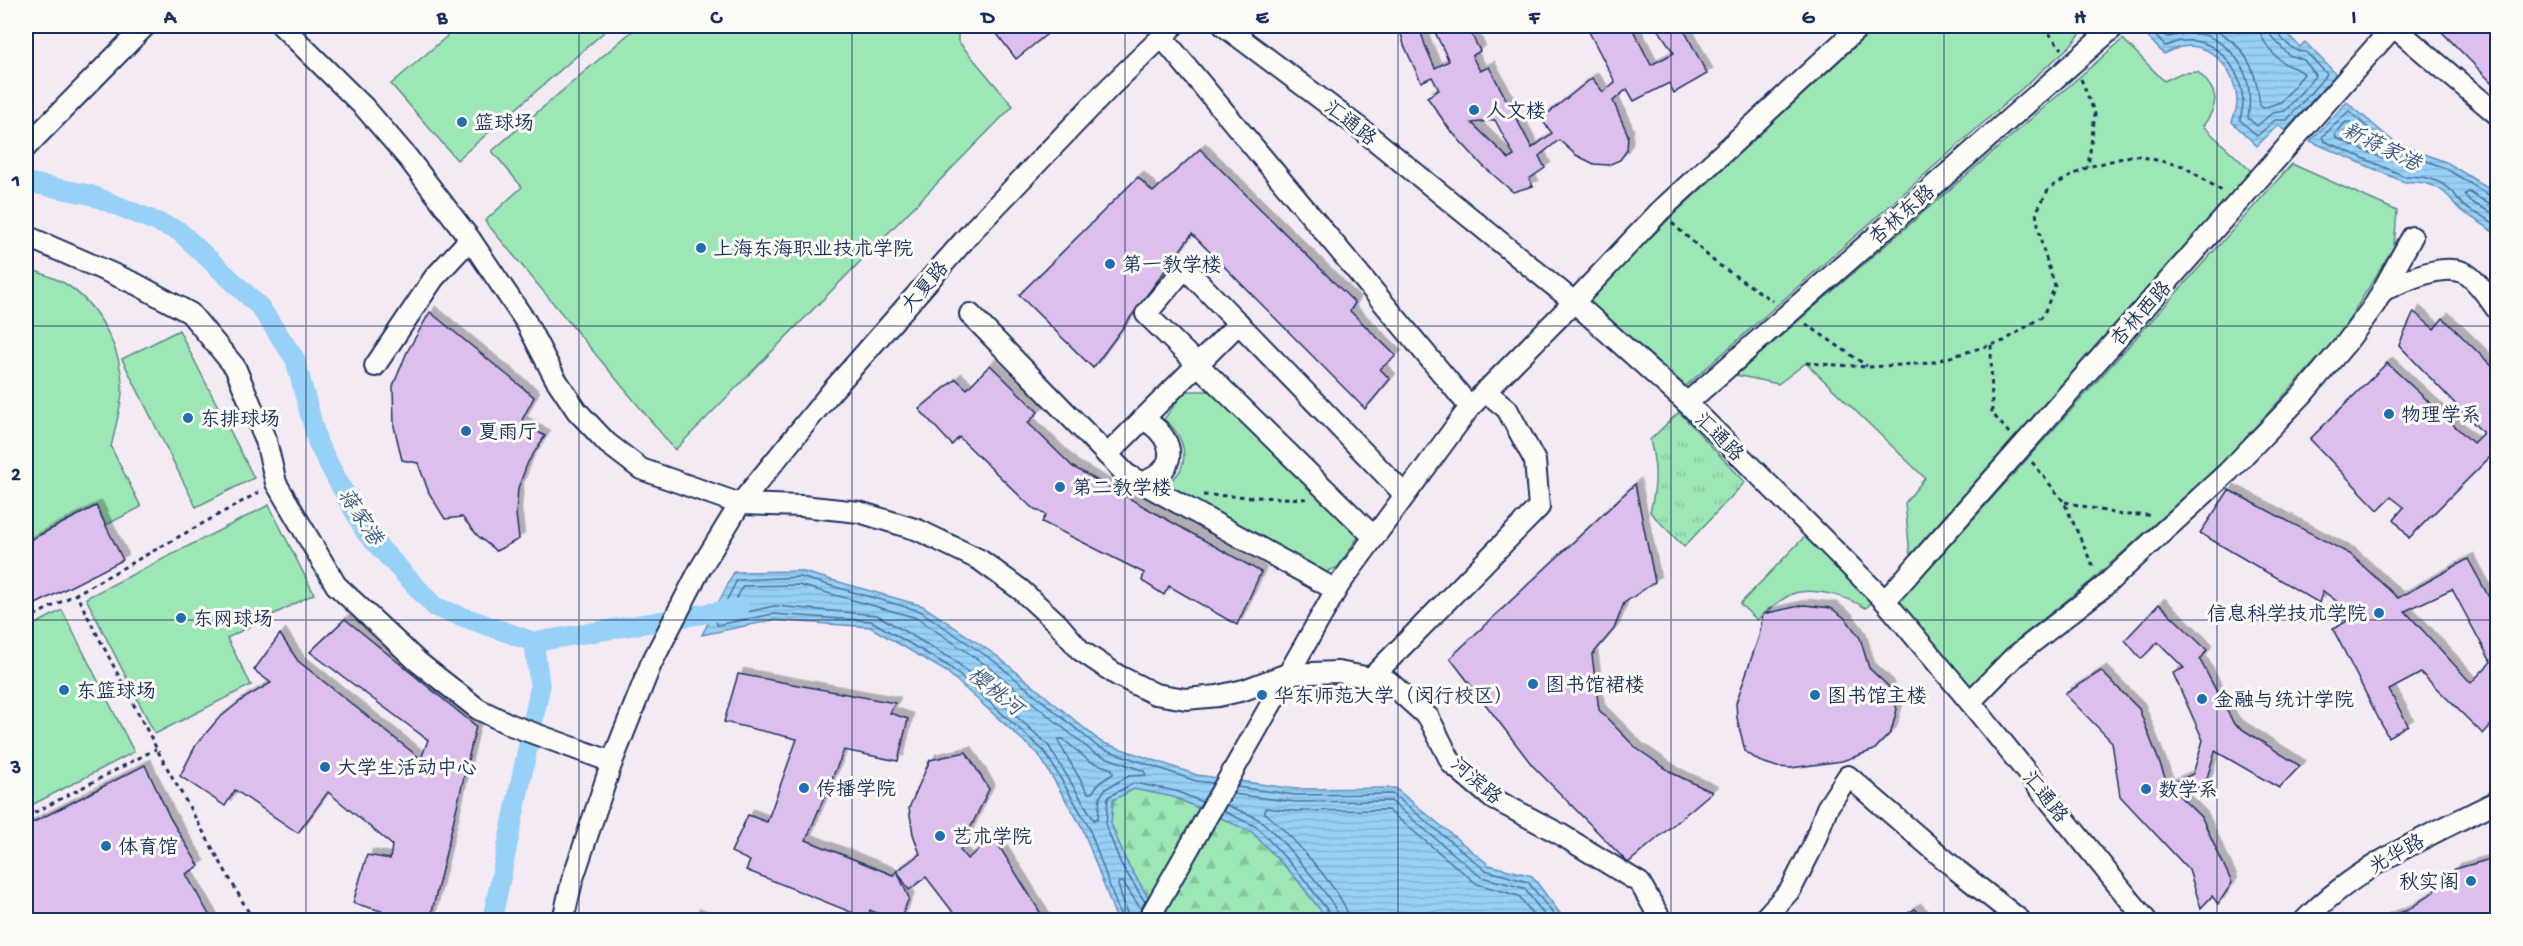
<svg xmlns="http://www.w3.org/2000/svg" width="2523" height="946" font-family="'Gochi Hand','LXGW WenKai TC',sans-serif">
<defs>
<pattern id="forest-firs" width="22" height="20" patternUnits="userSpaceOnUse" patternTransform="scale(1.5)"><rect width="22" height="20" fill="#9de6b5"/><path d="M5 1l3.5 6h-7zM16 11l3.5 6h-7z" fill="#87c69e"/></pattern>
<pattern id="park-tufts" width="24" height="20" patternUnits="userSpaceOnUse" patternTransform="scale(1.5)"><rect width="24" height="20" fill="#9de6b5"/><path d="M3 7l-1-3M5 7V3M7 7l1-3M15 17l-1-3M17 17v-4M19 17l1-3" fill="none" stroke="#87c69e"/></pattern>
<pattern id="water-rules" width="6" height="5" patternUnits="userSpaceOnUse" patternTransform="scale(1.5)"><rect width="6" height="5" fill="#97d1f7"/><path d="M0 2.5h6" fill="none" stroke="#82b4d6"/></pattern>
<filter id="shadow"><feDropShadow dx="5.5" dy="-5.5" stdDeviation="0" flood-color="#0004"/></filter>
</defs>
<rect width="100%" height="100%" fill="#fdfcf7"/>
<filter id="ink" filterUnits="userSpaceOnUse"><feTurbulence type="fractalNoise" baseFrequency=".0167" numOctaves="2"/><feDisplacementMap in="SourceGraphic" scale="12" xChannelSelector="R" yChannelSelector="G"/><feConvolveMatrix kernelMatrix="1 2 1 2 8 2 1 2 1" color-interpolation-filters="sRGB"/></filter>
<g filter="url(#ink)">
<rect fill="#f3eaf4" x="26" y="26" width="2471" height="894"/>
<g fill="#9de6b5" stroke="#5c8a8a" stroke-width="1.5">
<path d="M459 26H611L457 160 391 84Z"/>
<path d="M638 26H958V41L1013 106 675 450 485 221 522 187 492 151Z"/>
<path d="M1877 26H2087L2070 46 1686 386 1588 300 1671 217Z"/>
<path d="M2123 39 2164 81 2181 73 2198 72C2219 92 2220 103 2203 126L2251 171 1910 555 1905 503 1925 478 1806 363 1778 384 1736 375Z"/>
<path d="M2292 164 2397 211 2394 247 2338 337 2220 465 2091 581 2018 639 1970 689 1897 604Z"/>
<path d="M26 268C39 272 52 277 64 283 99 304 124 352 122 393 120 411 115 429 111 447L141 507 106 525 96 506 26 542Z"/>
<path d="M179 330 254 478 196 507 122 359Z"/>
<path d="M1185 391H1210L1360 534 1338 567 1324 573 1165 486C1170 481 1179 475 1181 469 1189 450 1179 431 1164 419Z"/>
<path d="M269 505 314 594 227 638 251 685 155 734 86 598Z"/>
<path d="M1806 535 1872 602 1866 608C1848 597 1812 586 1792 594 1779 600 1767 611 1757 620L1740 604Z"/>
<path d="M62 610 134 752 26 808V629Z"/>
</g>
<path fill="url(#forest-firs)" stroke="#5c8a8a" stroke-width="1.5" d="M1134 789 1174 797 1252 832 1296 878 1328 920H1167L1146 894 1126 861 1111 824 1113 799Z"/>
<path fill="url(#park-tufts)" stroke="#5c8a8a" stroke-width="1.5" d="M1679 412 1745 482 1684 547 1650 512C1657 484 1657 468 1650 440Z"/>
<g fill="url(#water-rules)" stroke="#6590ba" stroke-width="1.5">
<path d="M2146 26H2280L2300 47 2305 42 2336 74 2285 131 2278 125 2257 146 2232 122C2234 116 2237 109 2237 103 2237 74 2214 41 2181 47 2176 48 2169 52 2164 54L2141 30Z"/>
<path d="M2347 102 2394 142 2448 163 2497 194V236C2487 225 2475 220 2463 212 2456 208 2453 200 2447 195 2435 183 2420 181 2404 182L2310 141Z"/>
<path d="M800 571 923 606 997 656 1101 742 1197 775 1295 789 1395 788 1489 865 1532 876 1565 920H1328L1296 878 1252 832 1174 797 1134 789 1113 800 1111 824 1126 861 1146 894 1167 920H1117L1082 827 1039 755 947 672 870 627 773 620 702 635 734 572Z"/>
</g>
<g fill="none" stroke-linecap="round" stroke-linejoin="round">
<g stroke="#4d709b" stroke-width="1.5">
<path d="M2149 26 2150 30 2165 46C2171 45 2176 41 2182 41 2219 38 2241 69 2243 102 2243 108 2241 114 2240 120L2257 136 2275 120H2287L2327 74 2306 52C2294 53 2278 38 2276 26"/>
<path d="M2157 26 2167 37C2180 35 2191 32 2204 35 2210 36 2215 40 2220 43 2246 60 2253 89 2248 118L2257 126 2272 113 2285 111 2316 75 2304 60 2289 55 2271 36 2268 26"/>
<path d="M2203 26C2211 27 2217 31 2224 35 2250 52 2257 77 2260 105L2263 108 2281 102 2304 74C2299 68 2294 69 2287 65 2275 58 2260 40 2259 26"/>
<path d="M2346 122H2350L2385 153 2386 157 2382 158 2336 138 2335 134Z"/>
<path d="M2498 198 2492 197 2445 168 2390 147 2349 111 2322 137 2324 141 2404 176C2422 176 2439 178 2453 192 2457 197 2460 203 2465 207 2476 215 2488 217 2498 227"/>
<path d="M2498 206 2489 204 2469 192 2465 194 2469 201 2498 216"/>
<path d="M799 585 917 618 989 667 1094 753 1144 771 1146 775 1129 776 1105 789 1100 797 1098 818 1094 820 1048 745 955 661 877 615 774 606 733 615 729 613 743 586Z"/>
<path d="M1059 739H1063L1089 761 1112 769 1113 774 1099 783 1092 793H1088L1059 743Z"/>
<path d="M1237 787 1295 795 1393 794 1485 870 1528 882 1558 920"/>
<path d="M1233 794 1295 802 1391 801 1481 877 1524 888 1548 920"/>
<path d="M1227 805C1237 810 1251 814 1261 821 1277 834 1338 902 1340 920"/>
<path d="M1223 811 1257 827 1301 875 1331 915 1332 920"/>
<path d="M1145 902 1121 864 1106 826 1108 797 1134 783 1176 791 1202 802"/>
<path d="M1122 920 1088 825 1045 752 950 667 871 621 773 614 717 625 716 621 737 580 800 577 920 611 994 661 1098 747 1196 781 1213 783"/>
<path d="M1129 920 1118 885 1119 882H1123L1141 909"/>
<path d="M1349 920C1348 896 1285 829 1265 813V808L1294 811 1388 810 1477 884 1519 896 1537 920"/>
</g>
<g stroke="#97d1f7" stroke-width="20">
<path d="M26 182 91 195 179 231 260 307 295 359 318 444 366 533 435 607 534 642 540 688 492 920"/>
<path d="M534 642 739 608"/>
</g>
</g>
<g fill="#ddbfed" stroke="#1b2f5e" stroke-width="1.5" fill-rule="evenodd" filter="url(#shadow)">
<path d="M991 26H1057L1016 59Z"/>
<path d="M1399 26H1419L1425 45 1435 68 1449 61 1432 26H1467L1480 51 1472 56 1480 71 1489 67 1532 148 1552 133 1541 119 1592 78 1603 92 1615 82 1586 26H1631L1651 65 1674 53 1656 26H1682L1707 74 1674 93 1669 83 1634 101 1627 89 1613 101 1628 135 1627 150 1620 160 1608 165 1594 164 1576 155 1559 140 1539 156 1545 168 1529 179 1533 186 1513 192 1482 165 1450 130 1427 97 1439 90 1432 77 1421 82 1404 45ZM1495 120 1514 156 1509 159 1472 123Z"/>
<path d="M2446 26H2498V89L2441 31Z"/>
<path d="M1200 149 1355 303 1350 311 1396 356 1380 369 1390 379 1365 409 1192 234 1093 368 1019 295 1138 177 1153 192Z"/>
<path d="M430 312 534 397 521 422 545 436 528 462 518 488 516 514 519 539 496 551 478 536 462 517 445 519 429 493 418 463 402 460 394 426 393 386 407 352Z"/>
<path d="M2414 312 2434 329 2443 318 2498 372V449L2409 538 2394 519 2404 507 2391 497 2378 510 2310 439 2387 363 2473 443 2483 433 2399 345Z"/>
<path d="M990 365 1038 412 1028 423 1073 467 1261 572 1237 625 1169 586 1164 595 1142 581 1144 573 1042 522 1046 515 1031 507 959 437 952 445 919 409 956 379 967 389Z"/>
<path d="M1635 484 1655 582 1624 603 1614 629 1592 655 1599 710 1636 748 1674 774 1712 792 1628 863 1532 765 1450 658Z"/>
<path d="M2229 490 2350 554 2398 598 2468 559 2498 614V717L2483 734 2421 673 2389 690 2408 725 2388 737 2333 629 2356 616 2323 591 2319 603 2200 533ZM2452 589 2491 662 2471 683 2405 611Z"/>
<path d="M96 506 123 560 26 609V542Z"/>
<path d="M2159 604 2207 650 2200 660 2234 724 2300 766 2279 788 2215 751 2205 785 2178 794 2168 785 2193 774 2203 740 2173 673 2184 668 2158 642 2141 659 2125 640Z"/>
<path d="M1804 605 1831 608 1846 619 1860 638 1869 668 1888 686 1897 709 1891 732 1874 750 1842 761 1791 768 1777 767 1759 761 1745 751 1737 718 1736 703 1759 636 1763 614Z"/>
<path d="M345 619 476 726 430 920H382L385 912 353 903 367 855 390 859 392 845 328 792 298 833 235 790 225 806 180 776 196 745 218 719 243 699 271 683 254 670 280 634 298 661 421 759 428 740 310 652Z"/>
<path d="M2101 671 2139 709 2168 785 2202 818 2232 883 2218 904 2212 896 2201 908 2189 870 2120 796 2112 742 2065 694Z"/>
<path d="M738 674 895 703 890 713 908 719 898 761 844 750 806 840 893 875 897 871 909 898 900 920H892L870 910 868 919 746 870 750 861 731 852 748 815 767 822 797 739 724 722Z"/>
<path d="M966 752 989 789 960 850 967 859 994 838 1045 920H959L926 877 909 890 897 871 920 854 913 834 909 808 930 760Z"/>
<path d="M145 765 170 818 199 866 186 874 212 920H26V826Z"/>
<path d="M2498 857V920H2381L2408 910 2432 893 2455 869Z"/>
<path d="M1915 909 1926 920H1911L1908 913Z"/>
<path d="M694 914 712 920H691Z"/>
</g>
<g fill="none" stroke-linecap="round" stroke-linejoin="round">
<defs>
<g id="minor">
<path d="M282 26 365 108 408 158 470 239 526 322 555 378 577 411 607 443 641 469 740 504 802 506 859 512 918 530 980 560 1021 590 1057 623 1080 650 1117 675 1155 694 1186 699 1218 696 1244 690 1287 674 1338 672 1388 681 1429 718 1452 764 1492 798 1560 834 1640 883 1661 920"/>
<path d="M1224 26 1361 129 1574 302 1687 403 1885 601 1970 702 2146 920"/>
<path d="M2393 26 2498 115"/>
<path d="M1162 37 1470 407"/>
<path d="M26 147 145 26"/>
<path d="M26 236 136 284 190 313 235 367 266 441 276 483 336 585 418 662 478 709 511 725 612 762"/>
<path d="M2384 290C2404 281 2447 260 2468 275 2480 284 2489 299 2498 311"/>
<path d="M970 314 1126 474 1336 590"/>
<path d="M375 366 434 278 470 239"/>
<path d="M1687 403 2115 26"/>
<path d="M1107 455 1239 323"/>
<path d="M1143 483C1148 480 1155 477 1160 473 1181 454 1163 430 1143 419"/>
<path d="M1374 537 1146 314 1185 268 1405 495"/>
<path d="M1885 601 2394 26"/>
<path d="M1371 678 1539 507 1535 461 1507 409 1485 391"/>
<path d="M1970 702 2014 657 2102 588 2228 472 2302 395 2347 342 2375 304 2412 237"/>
<path d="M563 920 572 881 612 762 651 664 700 569 740 504 831 392 974 229 1110 87 1173 26"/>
<path d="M1148 920 1339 585 1470 407 1574 302 1660 211 1860 26"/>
<path d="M1763 920 1791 889 1812 848 1827 808 1848 776 1958 871 2020 920"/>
<path d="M2305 920C2358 865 2430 835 2498 801"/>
</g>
</defs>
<use href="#minor" stroke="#1b2f5e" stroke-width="24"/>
<g stroke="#1b2f5e" stroke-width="3" stroke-dasharray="4.5 4.5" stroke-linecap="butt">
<path d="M2043 26 2062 49"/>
<path d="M2081 79 2095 114 2088 167"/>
<path d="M1672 223 1716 263 1773 301"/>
<path d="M1806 324 1867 366"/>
<path d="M1991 345 1992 413 2009 433"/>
<path d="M1806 363 1869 367 1930 363 2004 341 2043 316 2055 286 2042 246 2036 213 2049 188 2088 167 2134 155 2183 166 2222 191"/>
<path d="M2032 462 2064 502 2094 569"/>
<path d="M1203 495 1308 499"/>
<path d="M2065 502 2122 515H2153"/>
<path d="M26 620 76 594"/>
<path d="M26 817 156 749"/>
<path d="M253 920 161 757 76 594 261 491"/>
</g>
<use href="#minor" stroke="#fdfcf7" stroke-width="20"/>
</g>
</g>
<path fill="none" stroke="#1b2f5e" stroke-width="1.5" stroke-opacity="0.55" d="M306 26V920M579 26V920M852 26V920M1125 26V920M1398 26V920M1671 26V920M1944 26V920M2217 26V920M26 326H2498M26 620H2498"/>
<g fill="#1f6fb2" stroke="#fdfcf7" stroke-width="2">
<circle cx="1474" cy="110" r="6"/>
<circle cx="462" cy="122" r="6"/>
<circle cx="701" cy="248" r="6"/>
<circle cx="1110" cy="264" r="6"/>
<circle cx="2389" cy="414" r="6"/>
<circle cx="188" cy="418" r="6"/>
<circle cx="466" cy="431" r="6"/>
<circle cx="1060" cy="487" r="6"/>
<circle cx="2379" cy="613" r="6"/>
<circle cx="181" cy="618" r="6"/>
<circle cx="1533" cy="684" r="6"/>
<circle cx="64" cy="690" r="6"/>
<circle cx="1262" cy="695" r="6"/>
<circle cx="1815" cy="695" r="6"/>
<circle cx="2202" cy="699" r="6"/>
<circle cx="325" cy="767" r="6"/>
<circle cx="804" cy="788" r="6"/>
<circle cx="2146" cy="789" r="6"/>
<circle cx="940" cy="836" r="6"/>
<circle cx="106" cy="846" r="6"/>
<circle cx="2471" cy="881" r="6"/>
</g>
<g text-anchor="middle" stroke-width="6" stroke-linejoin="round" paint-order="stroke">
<g font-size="20" fill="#1b2f5e" stroke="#fdfcf7" text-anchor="start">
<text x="1486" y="117">人文楼</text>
<text x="474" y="129">篮球场</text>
<text x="713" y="255">上海东海职业技术学院</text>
<text x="1122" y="271">第一教学楼</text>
<text x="2401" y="421">物理学系</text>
<text x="200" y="425">东排球场</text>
<text x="478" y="438">夏雨厅</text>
<text x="1072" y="494">第二教学楼</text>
<text x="2367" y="620" text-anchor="end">信息科学技术学院</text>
<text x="193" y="625">东网球场</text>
<text x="1545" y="691">图书馆裙楼</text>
<text x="76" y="697">东篮球场</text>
<text x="1274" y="702">华东师范大学（闵行校区）</text>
<text x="1827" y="702">图书馆主楼</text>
<text x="2214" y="706">金融与统计学院</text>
<text x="337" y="774">大学生活动中心</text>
<text x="816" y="795">传播学院</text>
<text x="2158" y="796">数学系</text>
<text x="952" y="843">艺术学院</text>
<text x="118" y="853">体育馆</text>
<text x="2459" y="888" text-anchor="end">秋实阁</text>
</g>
<g font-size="20" fill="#1b2f5e" stroke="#fdfcf7">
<text transform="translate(1351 122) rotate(38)" y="7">汇通路</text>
<text transform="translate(1901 214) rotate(-41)" y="7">杏林东路</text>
<text transform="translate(924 286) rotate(-49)" y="7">大夏路</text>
<text transform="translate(2140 313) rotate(-48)" y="7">杏林西路</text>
<text transform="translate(1720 436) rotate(45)" y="7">汇通路</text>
<text transform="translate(1477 780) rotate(41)" y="7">河滨路</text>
<text transform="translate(2046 796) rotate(51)" y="7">汇通路</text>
<text transform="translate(2396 853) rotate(-29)" y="7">光华路</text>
</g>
<g font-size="21" font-style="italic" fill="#3a5884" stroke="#fdfcf7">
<text transform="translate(2382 146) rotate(26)" y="7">新蒋家港</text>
<text transform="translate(361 516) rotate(57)" y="7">蒋家港</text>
<text transform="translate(996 691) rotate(39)" y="7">樱桃河</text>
</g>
</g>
<rect width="2523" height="946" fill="none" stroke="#fdfcf7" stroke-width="66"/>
<rect x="33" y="33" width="2457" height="880" fill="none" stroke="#1b2f5e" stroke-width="2"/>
<g font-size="20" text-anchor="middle" font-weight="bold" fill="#1b2f5e">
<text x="170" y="23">A</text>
<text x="442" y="23">B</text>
<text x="716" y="23">C</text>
<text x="988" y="23">D</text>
<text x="1262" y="23">E</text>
<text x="1534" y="23">F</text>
<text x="1808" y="23">G</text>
<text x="2080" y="23">H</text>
<text x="2354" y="23">I</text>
<text x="16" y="186">1</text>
<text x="16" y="480">2</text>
<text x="16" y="773">3</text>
</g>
</svg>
